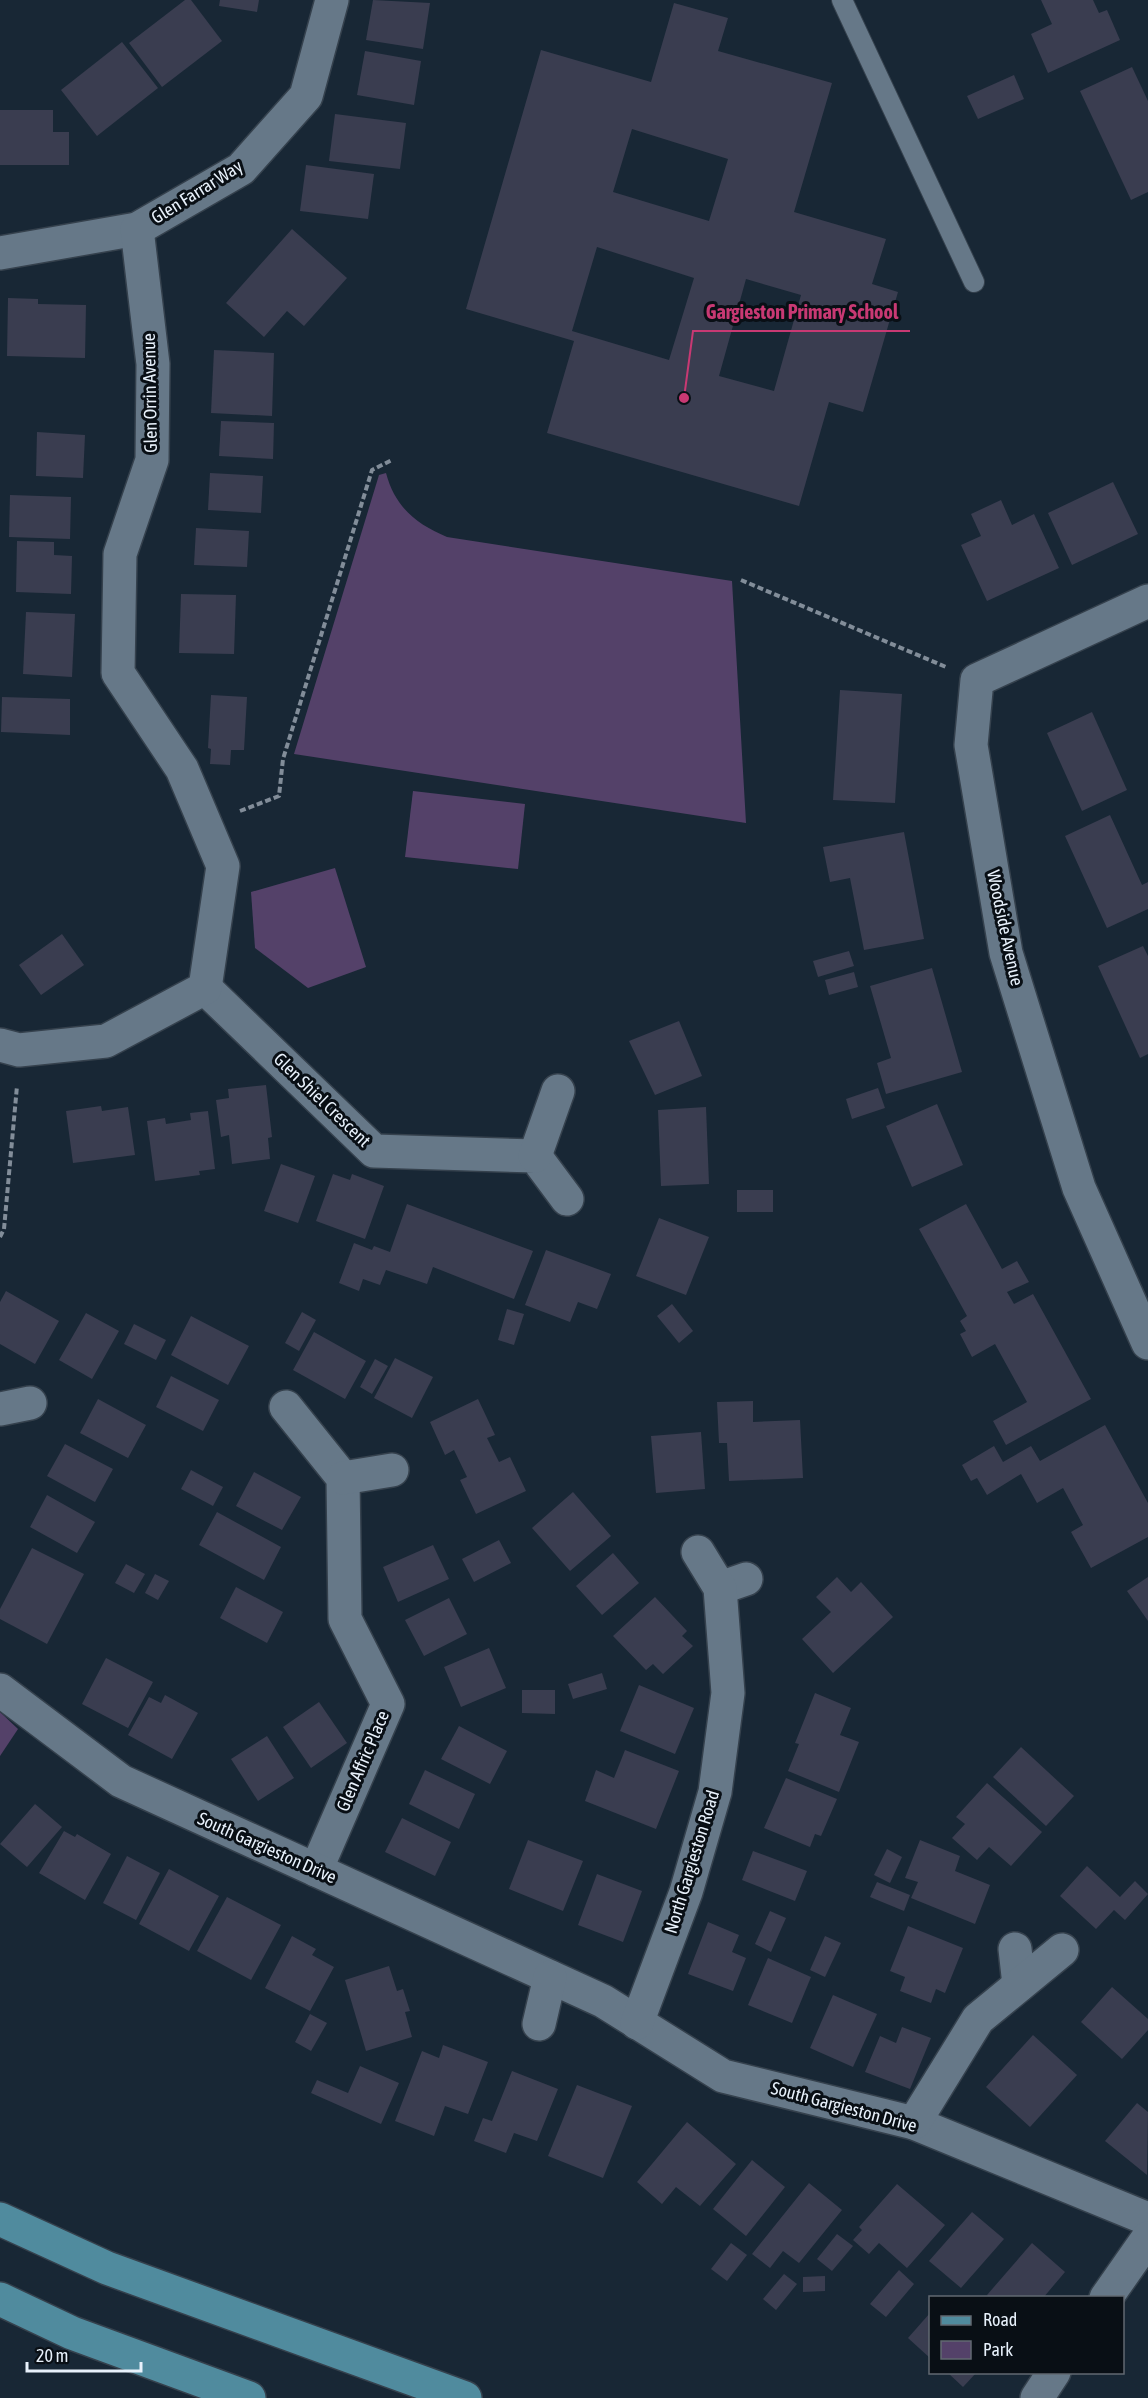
<svg xmlns="http://www.w3.org/2000/svg" width="1148" height="2398" font-family="'Asap Condensed',sans-serif">
<rect width="100%" height="100%" fill="#182735"/>
<g fill="#544169">
<path d="M386 473C395 507 416 524 447 537L732 581 746 823 294 754 379 475Z"/>
<path d="M413 791 525 804 518 869 405 857Z"/>
<path d="M335 868 366 967 308 988 255 948 251 892Z"/>
<path d="M0 1712 18 1729 0 1756Z"/>
</g>
<g fill="#3a3d50" fill-rule="evenodd">
<path d="M185 0H191L222 41 162 87 129 43Z"/>
<path d="M220 0H259L257 12 219 6Z"/>
<path d="M373 0 430 3 423 49 366 40Z"/>
<path d="M1041 0H1093L1099 13 1107 10 1120 40 1048 73 1031 34 1052 24Z"/>
<path d="M674 3 728 18 718 51 832 83 794 212 886 239 872 284 898 292 863 412 829 402 799 506 547 433 574 341 466 309 541 50 651 82ZM632 129 728 159 709 221 613 192ZM597 247 694 278 669 360 572 331ZM746 279 801 295 774 391 719 376Z"/>
<path d="M122 42 158 88 97 136 61 90Z"/>
<path d="M365 51 421 61 414 105 357 95Z"/>
<path d="M1132 67 1148 101V192L1131 200 1080 91Z"/>
<path d="M1014 75 1024 99 978 119 967 96Z"/>
<path d="M0 110H53V132H69V165H0Z"/>
<path d="M335 114 406 123 400 169 329 161Z"/>
<path d="M306 165 374 174 368 219 300 211Z"/>
<path d="M292 229 347 278 304 326 287 311 264 337 226 303Z"/>
<path d="M8 298 38 299V304L86 305 85 358 7 356Z"/>
<path d="M214 350 274 353 272 416 211 413Z"/>
<path d="M221 421 274 423 273 459 219 456Z"/>
<path d="M37 432 85 435 83 478 36 476Z"/>
<path d="M210 473 263 476 261 513 208 510Z"/>
<path d="M1113 482 1138 534 1072 565 1048 513Z"/>
<path d="M10 495 71 497 70 539 9 537Z"/>
<path d="M1001 500 1012 525 1034 514 1059 568 987 601 961 545 981 536 971 514Z"/>
<path d="M196 528 249 531 247 567 194 565Z"/>
<path d="M17 541 54 542V555L72 556 71 594 16 592Z"/>
<path d="M181 594 236 595 234 654 179 653Z"/>
<path d="M26 612 75 614 72 677 23 674Z"/>
<path d="M840 690 902 694 895 803 833 800Z"/>
<path d="M211 695 247 697 244 750H231L230 765 210 764 211 749 208 748Z"/>
<path d="M2 697 70 699V735L1 732Z"/>
<path d="M1092 712 1127 790 1082 811 1047 733Z"/>
<path d="M1110 815 1142 885 1148 882V909L1107 928 1065 836Z"/>
<path d="M904 832 924 939 864 950 850 878 830 882 823 847Z"/>
<path d="M62 934 84 965 41 995 19 965Z"/>
<path d="M1143 946 1148 956V1054L1140 1058 1098 966Z"/>
<path d="M849 951 854 966 818 977 813 961Z"/>
<path d="M932 968 962 1072 886 1094 877 1063 891 1058 870 986Z"/>
<path d="M854 972 858 987 829 995 825 980Z"/>
<path d="M679 1021 702 1076 655 1095 629 1041Z"/>
<path d="M266 1085 272 1137 268 1138 270 1159 232 1164 229 1135 221 1137 216 1100 229 1098 228 1089Z"/>
<path d="M878 1088 885 1108 852 1119 846 1099Z"/>
<path d="M937 1104 963 1165 912 1187 886 1126Z"/>
<path d="M101 1106 102 1111 128 1107 135 1155 73 1163 66 1111Z"/>
<path d="M706 1107 709 1184 661 1186 658 1110Z"/>
<path d="M208 1111 215 1169 199 1171 200 1175 155 1181 147 1121 165 1118 166 1124 191 1120 190 1113Z"/>
<path d="M281 1164 315 1176 298 1223 264 1211Z"/>
<path d="M333 1174 350 1180 352 1174 384 1186 365 1239 316 1221Z"/>
<rect x="737" y="1190" width="36" height="22"/>
<path d="M407 1204 533 1251 514 1299 433 1267 427 1284 386 1270 380 1285 363 1279 359 1291 339 1283 354 1243 372 1250 374 1246 390 1252Z"/>
<path d="M966 1204 1002 1269 1017 1261 1029 1282 1007 1292 1014 1304 1033 1294 1091 1399 1006 1445 993 1421 1027 1402 995 1344 972 1357 960 1334 966 1331 960 1321 967 1316 919 1229Z"/>
<path d="M659 1218 709 1237 686 1295 636 1276Z"/>
<path d="M546 1250 611 1274 597 1309 578 1302 570 1322 525 1305Z"/>
<path d="M6 1291 59 1321 35 1364 0 1344V1302Z"/>
<path d="M672 1304 693 1331 679 1343 657 1316Z"/>
<path d="M507 1309 524 1314 514 1345 498 1340Z"/>
<path d="M302 1312 316 1320 299 1351 285 1343Z"/>
<path d="M86 1313 119 1331 92 1379 59 1360Z"/>
<path d="M191 1316 249 1346 228 1385 171 1355Z"/>
<path d="M134 1324 166 1340 156 1360 124 1344Z"/>
<path d="M314 1332 366 1361 345 1399 293 1370Z"/>
<path d="M395 1358 433 1377 412 1418 374 1398Z"/>
<path d="M375 1359 388 1366 372 1394 360 1387Z"/>
<path d="M171 1376 219 1400 203 1431 156 1407Z"/>
<path d="M98 1399 146 1425 128 1458 80 1433Z"/>
<path d="M478 1399 495 1435 487 1438 499 1462 510 1457 526 1491 476 1514 460 1480 467 1477 454 1450 445 1455 430 1422Z"/>
<path d="M753 1401V1422L800 1420 803 1478 729 1481 727 1443H719L717 1402Z"/>
<path d="M1105 1425 1148 1503V1537L1091 1568 1071 1532 1083 1525 1063 1488 1037 1503 1021 1474 987 1495 977 1478 971 1481 962 1465 994 1446 1003 1462 1031 1446 1040 1461Z"/>
<path d="M701 1432 705 1489 656 1493 651 1436Z"/>
<path d="M65 1444 113 1469 95 1502 47 1476Z"/>
<path d="M191 1470 223 1487 213 1506 181 1489Z"/>
<path d="M254 1472 301 1497 282 1530 236 1506Z"/>
<path d="M573 1492 611 1536 570 1571 532 1528Z"/>
<path d="M47 1495 95 1522 77 1553 30 1527Z"/>
<path d="M217 1512 281 1547 264 1580 199 1545Z"/>
<path d="M499 1540 511 1563 474 1582 462 1559Z"/>
<path d="M433 1545 449 1579 398 1602 383 1567Z"/>
<path d="M32 1548 84 1574 47 1644 0 1619V1609Z"/>
<path d="M613 1553 639 1583 602 1615 576 1586Z"/>
<path d="M126 1564 145 1574 134 1593 115 1583Z"/>
<path d="M155 1574 169 1581 158 1600 145 1593Z"/>
<path d="M837 1577 851 1592 861 1582 893 1617 833 1673 802 1639 831 1612 816 1597Z"/>
<path d="M1148 1577V1621L1127 1591Z"/>
<path d="M236 1587 283 1612 267 1643 220 1618Z"/>
<path d="M655 1597 687 1631 682 1636 693 1646 663 1674 653 1664 646 1670 613 1636Z"/>
<path d="M449 1598 467 1634 424 1656 405 1620Z"/>
<path d="M489 1648 506 1688 461 1707 444 1667Z"/>
<path d="M106 1658 153 1682 128 1728 82 1704Z"/>
<path d="M602 1673 607 1689 573 1699 568 1684Z"/>
<path d="M639 1685 694 1708 675 1754 620 1731Z"/>
<path d="M522 1690H555V1714L522 1713Z"/>
<path d="M815 1693 851 1708 840 1735 859 1742 839 1792 788 1771 799 1744 795 1743Z"/>
<path d="M165 1695 198 1713 172 1759 128 1735 149 1697 161 1703Z"/>
<path d="M319 1702 347 1743 311 1768 283 1727Z"/>
<path d="M459 1726 507 1751 490 1784 441 1759Z"/>
<path d="M267 1736 294 1778 258 1801 231 1759Z"/>
<path d="M1021 1747 1074 1796 1046 1826 993 1777Z"/>
<path d="M625 1750 679 1771 656 1829 585 1801 596 1770 614 1778Z"/>
<path d="M425 1770 475 1794 459 1829 409 1804Z"/>
<path d="M786 1778 837 1799 821 1836 815 1834 810 1847 764 1828Z"/>
<path d="M987 1783 1042 1832 1011 1866 989 1847 977 1860 952 1838 965 1824 956 1817Z"/>
<path d="M35 1804 62 1827 27 1867 0 1844Z"/>
<path d="M402 1818 451 1842 435 1876 385 1852Z"/>
<path d="M64 1831 75 1837 77 1834 111 1854 85 1900 39 1873Z"/>
<path d="M528 1840 583 1861 563 1911 509 1889Z"/>
<path d="M920 1840 960 1856 955 1871 990 1885 975 1924 911 1898 918 1882 905 1878Z"/>
<path d="M887 1849 902 1857 890 1883 874 1875Z"/>
<path d="M753 1851 807 1871 795 1901 742 1880Z"/>
<path d="M127 1856 160 1873 136 1920 103 1903Z"/>
<path d="M1087 1866 1120 1897 1135 1881 1148 1894 1125 1920 1114 1910 1096 1929 1060 1896Z"/>
<path d="M169 1869 219 1896 189 1951 139 1924Z"/>
<path d="M597 1874 642 1891 623 1942 578 1925Z"/>
<path d="M877 1882 910 1895 904 1911 870 1897Z"/>
<path d="M227 1897 281 1925 251 1980 197 1951Z"/>
<path d="M770 1911 786 1918 771 1952 755 1944Z"/>
<path d="M708 1922 739 1935 732 1952 746 1958 733 1991 688 1974Z"/>
<path d="M908 1926 963 1948 945 1993 936 1989 931 2003 900 1991 905 1977 890 1971Z"/>
<path d="M292 1936 316 1949 312 1955 334 1967 310 2011 265 1988Z"/>
<path d="M825 1936 841 1943 825 1977 810 1970Z"/>
<path d="M768 1958 811 1977 792 2023 748 2005Z"/>
<path d="M389 1966 397 1991 403 1989 410 2011 405 2012 412 2037 366 2051 345 1980Z"/>
<path d="M1112 1987 1148 2019V2030L1122 2059 1081 2022Z"/>
<path d="M833 1995 877 2014 853 2067 810 2048Z"/>
<path d="M310 2014 327 2023 311 2051 295 2042Z"/>
<path d="M902 2027 931 2038 910 2089 865 2072 880 2036 896 2043Z"/>
<path d="M1033 2035 1077 2075 1030 2127 986 2087Z"/>
<path d="M443 2045 488 2062 468 2114 445 2106 434 2136 395 2121 422 2051 439 2058Z"/>
<path d="M360 2066 399 2083 381 2124 311 2093 317 2080 348 2093Z"/>
<path d="M512 2071 558 2089 537 2141 514 2133 506 2153 474 2141 483 2118 492 2121Z"/>
<path d="M577 2085 632 2106 603 2178 548 2156Z"/>
<path d="M1137 2103 1148 2112 1147 2175 1105 2141Z"/>
<path d="M687 2122 736 2164 700 2206 676 2187 662 2204 637 2182Z"/>
<path d="M752 2160 785 2187 746 2236 713 2209Z"/>
<path d="M809 2183 842 2210 799 2263 783 2251 770 2268 752 2254Z"/>
<path d="M897 2184 945 2225 907 2268 879 2243 869 2254 853 2240 862 2230 859 2227Z"/>
<path d="M972 2212 1004 2239 961 2288 929 2261Z"/>
<path d="M837 2234 853 2246 832 2271 817 2259Z"/>
<path d="M731 2243 747 2255 727 2281 711 2269Z"/>
<path d="M1032 2243 1065 2272 1043 2298H990L987 2295Z"/>
<path d="M899 2270 914 2284 886 2317 870 2304Z"/>
<path d="M784 2274 797 2284 776 2310 763 2299Z"/>
<path d="M825 2276V2291L803 2292V2277Z"/>
<path d="M930 2313V2358L908 2338Z"/>
<path d="M947 2372H977L963 2387Z"/>
</g>
<g fill="none" stroke-linecap="round" stroke-linejoin="round">
<defs>
<path id="service" d="M842 0 974 282"/>
<g id="minor">
<path d="M0 253 137 229 241 169 306 96 332 0"/>
<path d="M1148 601 977 680 971 745 1006 953 1079 1188 1148 1343"/>
<path d="M205 988 374 1151 535 1156 567 1199"/>
<path d="M0 1045 19 1050 106 1041 205 988 223 866 182 769 118 673 120 554 152 460 153 364 137 229"/>
<path d="M535 1156 558 1091"/>
<path d="M286 1407 343 1478 345 1619 388 1704 316 1870"/>
<path d="M0 1409 30 1403"/>
<path d="M343 1478 392 1470"/>
<path d="M720 1588 746 1579"/>
<path d="M0 1690 121 1781 603 2001 723 2076 914 2123 1148 2219"/>
<path d="M1015 1949 1019 1985"/>
<path d="M637 2023 686 1892 715 1792 728 1693 720 1588 698 1552"/>
<path d="M539 2024 550 1977"/>
<path d="M914 2123 978 2019 1062 1950"/>
<path d="M1106 2298 1148 2238"/>
<path d="M1037 2398 1054 2372"/>
</g>
<g id="primary">
<path d="M0 2219 107 2268 465 2398"/>
<path d="M0 2299 72 2333 249 2398"/>
</g>
</defs>
<use href="#service" stroke="#35414d" stroke-width="22"/>
<use href="#minor" stroke="#35414d" stroke-width="36"/>
<use href="#primary" stroke="#35414d" stroke-width="36"/>
<g stroke="#828d99" stroke-width="4" stroke-dasharray="6 3" stroke-linecap="butt">
<path d="M741 580 946 667"/>
<path d="M240 811 279 796 283 759 372 470 392 460"/>
<path d="M0 1237 4 1229 17 1086"/>
</g>
<use href="#service" stroke="#667888" stroke-width="20"/>
<use href="#minor" stroke="#667888" stroke-width="33"/>
<use href="#primary" stroke="#508b9e" stroke-width="33"/>
</g>
<g text-anchor="middle" stroke-width="6" stroke-linejoin="round" paint-order="stroke">
<g font-size="18" fill="#e8f1fb" stroke="#090f15">
<text transform="translate(197 192) rotate(-32)" y="6">Glen Farrar Way</text>
<text transform="translate(150 393) rotate(-91)" y="6">Glen Orrin Avenue</text>
<text transform="translate(1005 928) rotate(78)" y="6">Woodside Avenue</text>
<text transform="translate(322 1100) rotate(44)" y="6">Glen Shiel Crescent</text>
<text transform="translate(363 1761) rotate(-67)" y="6">Glen Affric Place</text>
<text transform="translate(267 1848) rotate(24)" y="6">South Gargieston Drive</text>
<text transform="translate(692 1862) rotate(-73)" y="6">North Gargieston Road</text>
<text transform="translate(844 2107) rotate(15)" y="6">South Gargieston Drive</text>
</g>
</g>
<path fill="none" stroke="#c83973" stroke-width="2" d="M684 398L693 331H910"/>
<circle fill="#c83973" stroke="#090f15" stroke-width="2" cx="684" cy="398" r="6"/>
<g font-size="20" text-anchor="middle" font-weight="bold" fill="#c83973" stroke="#090f15" stroke-width="6" stroke-linejoin="round" paint-order="stroke">
<text x="802" y="319">Gargieston Primary School</text>
</g>
<rect x="929" y="2296" width="195" height="78" fill="#090f15" stroke="#626971" stroke-width="1.5"/>
<rect x="941" y="2316" width="30" height="9" fill="#508b9e" stroke="#626971" stroke-width="1.5"/>
<text x="983" y="2326" font-size="18" fill="#e8f1fb">Road</text>
<rect x="941" y="2341" width="30" height="18" fill="#544169" stroke="#626971" stroke-width="1.5"/>
<text x="983" y="2356" font-size="18" fill="#e8f1fb">Park</text>
<path d="M27 2362v9h114v-9" fill="none" stroke="#e8f1fb" stroke-width="3"/>
<text x="36" y="2362" font-size="18" fill="#e8f1fb" stroke="#090f15" stroke-width="4.5" paint-order="stroke">20 m</text>
</svg>
